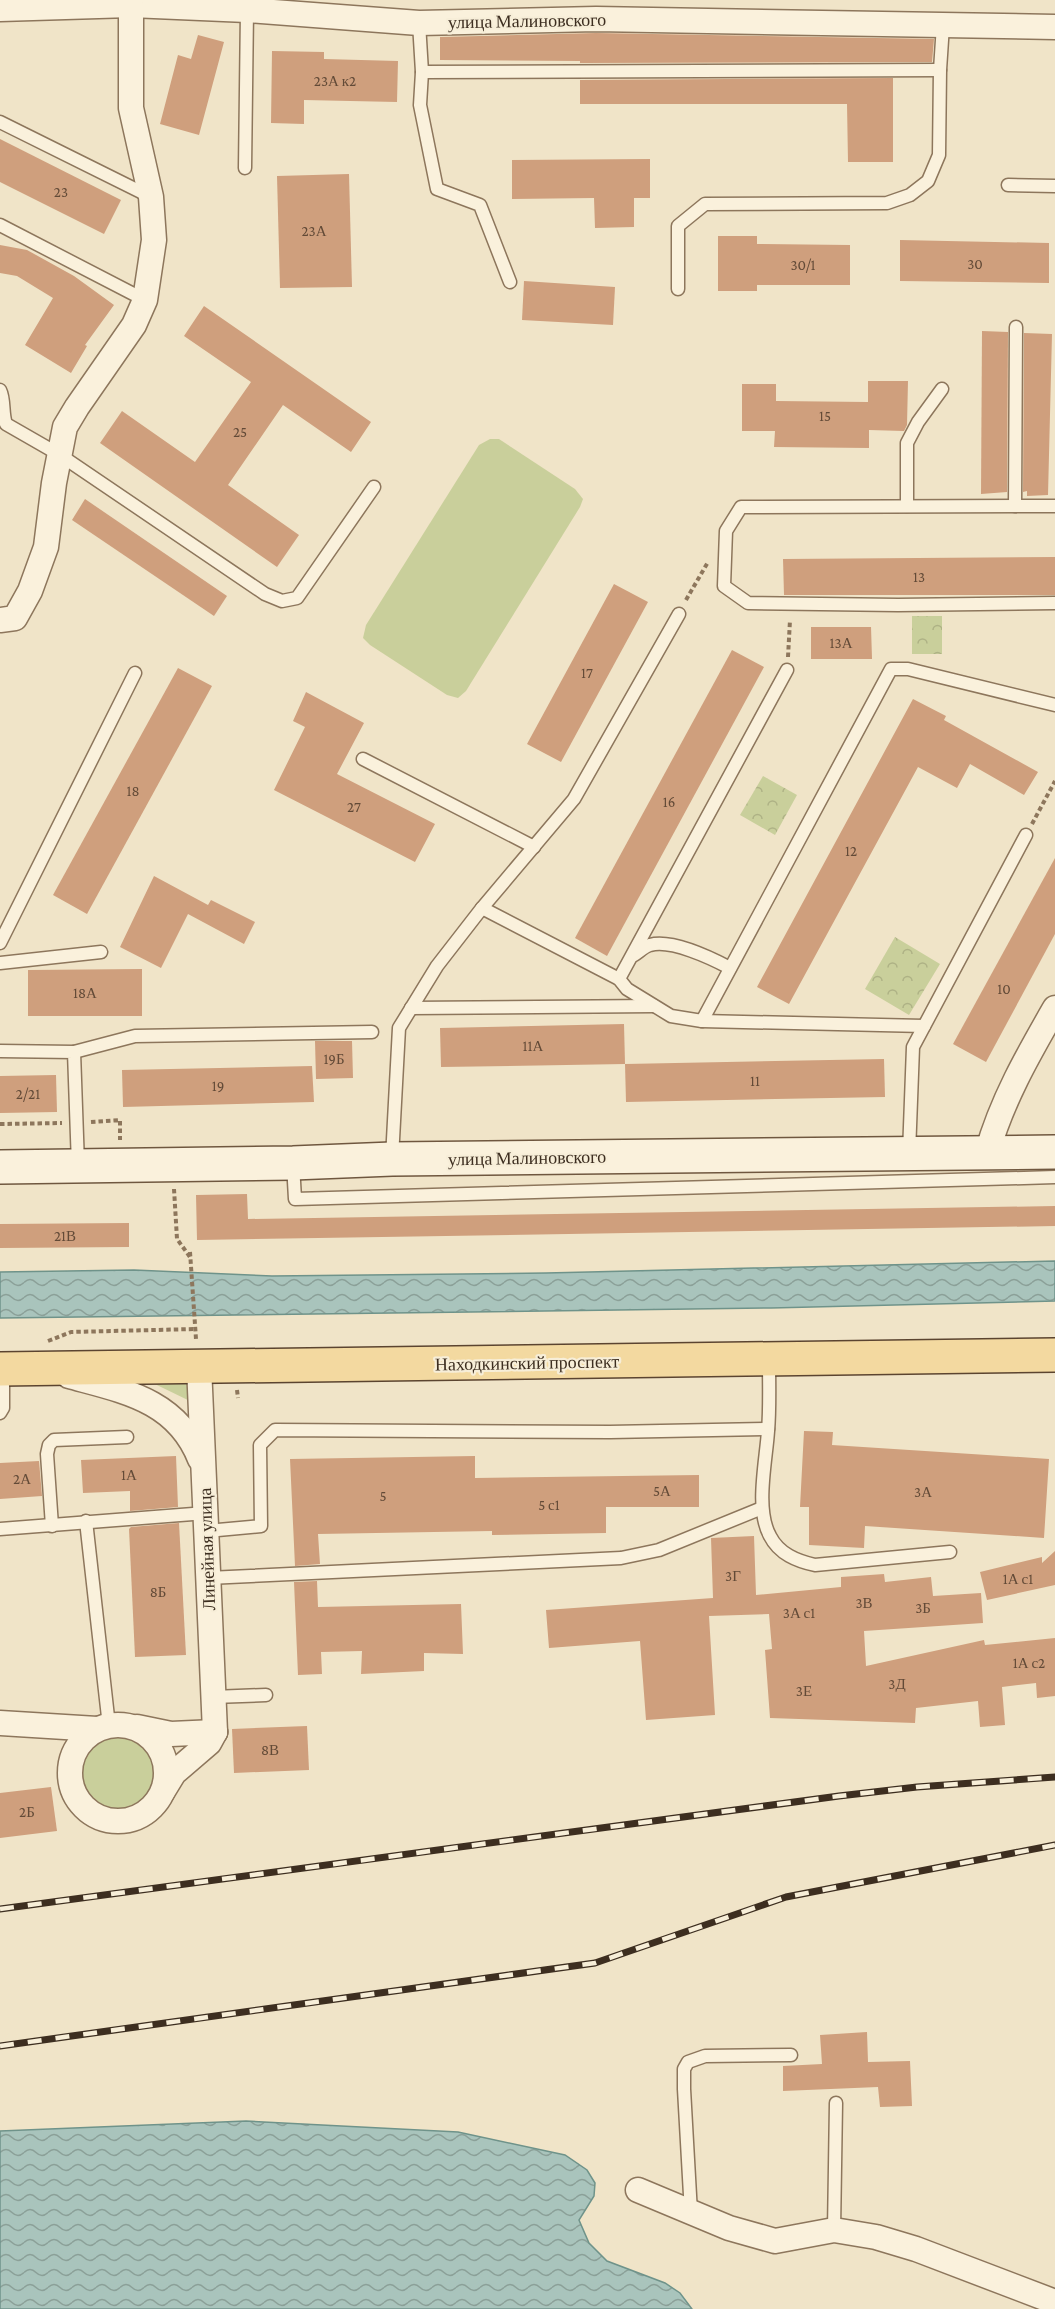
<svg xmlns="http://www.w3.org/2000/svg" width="1055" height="2309" font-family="'Crimson Pro',serif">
<defs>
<pattern id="park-crowns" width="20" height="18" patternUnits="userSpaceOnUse" patternTransform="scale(1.5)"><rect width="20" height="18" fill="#c9cf9b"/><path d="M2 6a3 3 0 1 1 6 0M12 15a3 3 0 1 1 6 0" fill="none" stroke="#aeb285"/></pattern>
<pattern id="water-waves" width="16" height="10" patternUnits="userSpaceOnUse" patternTransform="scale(1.5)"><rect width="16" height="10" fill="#a9c4bc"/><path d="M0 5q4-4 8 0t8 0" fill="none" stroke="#8ba098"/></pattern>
</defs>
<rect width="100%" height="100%" fill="#f0e4c8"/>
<g fill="#c9cf9b">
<path d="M490 439H499L575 489 583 499 580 507 466 691 458 698 447 695 370 645 363 638 366 625 479 445Z"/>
<path d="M191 1371 194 1403 130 1372Z"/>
<circle cx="118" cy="1773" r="39"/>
</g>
<g fill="url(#park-crowns)">
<rect x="912" y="616" width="30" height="38"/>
<path d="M763 776 797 795 775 835 740 815Z"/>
<path d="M895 937 940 964 909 1015 865 989Z"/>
</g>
<g fill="url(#water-waves)" stroke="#6f938a" stroke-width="1.5">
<path d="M1055 1261V1301L771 1308 0 1318V1272L134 1270 272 1276 546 1273Z"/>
<path d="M246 2121 458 2132 565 2155 587 2170 595 2183 594 2196 579 2220 589 2243 607 2261 665 2283 680 2293 692 2309H0V2131Z"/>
</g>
<g fill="#cf9f7d">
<path d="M596 33 934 39 932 62 580 63V61L440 60V37Z"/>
<path d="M198 35 224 42 199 135 160 124 178 55 191 59Z"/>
<path d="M272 51 324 52V59L398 61 397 102 304 100V124L271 123Z"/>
<path d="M893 78V162H848L847 104H580V80Z"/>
<path d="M0 139 121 200 104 234 0 182Z"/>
<path d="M650 159V198H634V227L595 228 594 198 512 199V160Z"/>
<path d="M349 174 352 287 280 288 277 176Z"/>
<path d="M718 236H757V244L850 245V285H757V291H718Z"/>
<path d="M900 240 1049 243V283L900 281Z"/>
<path d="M0 245 27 250 74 276 114 305 85 345 87 346 71 373 25 345 53 298 17 276 0 273Z"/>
<path d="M524 281 615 287 613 325 522 320Z"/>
<path d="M204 306 371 422 351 452 283 405 228 485 299 535 277 567 100 443 122 411 195 462 251 382 184 336Z"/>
<path d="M982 331 1008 332 1007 492 981 494Z"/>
<path d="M1024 333 1052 334 1048 495 1027 496V491L1023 492Z"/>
<path d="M868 381H908L907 425 904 431 869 430V448L774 447 775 431H742V384H776V401L868 402Z"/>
<path d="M85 499 227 596 214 616 72 520Z"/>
<path d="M1055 557V595H784L783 559Z"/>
<path d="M614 584 648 602 561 762 527 744Z"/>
<path d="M811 627H871L872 659H811Z"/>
<path d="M732 650 764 667 607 956 575 938Z"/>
<path d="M178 668 212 686 87 914 53 895Z"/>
<path d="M306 692 364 723 337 774 435 824 415 862 274 790 305 727 293 721Z"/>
<path d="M913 699 946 716 944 720 1038 772 1024 795 970 764 957 788 918 767 789 1004 757 987Z"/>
<path d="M1055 858V934L986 1062 953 1044Z"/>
<path d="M154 876 208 905 211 900 255 922 244 944 188 914 161 968 120 947Z"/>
<path d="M142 969V1016H28V970Z"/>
<path d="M624 1024 625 1064 441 1067 440 1028Z"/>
<path d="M315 1041H352L353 1078 316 1079Z"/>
<path d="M884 1059 885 1097 626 1102 625 1064Z"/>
<path d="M312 1066 314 1102 123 1107 122 1070Z"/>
<path d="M56 1075 57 1112 0 1113V1076Z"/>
<path d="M247 1194 248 1219 1055 1206V1226L197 1240 196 1195Z"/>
<path d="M129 1223V1247L0 1248V1224Z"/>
<path d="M804 1431 833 1432 832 1445 1049 1459 1044 1538 865 1526 864 1548 809 1545V1507H800Z"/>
<path d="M176 1456 178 1507 130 1511V1491L83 1493 81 1460Z"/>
<path d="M475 1456V1478L699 1475V1507H606V1533L492 1535V1531L318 1534 320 1564 295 1566 290 1459Z"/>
<path d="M39 1461 42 1496 0 1499V1463Z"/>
<path d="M179 1523 186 1655 135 1657 129 1529 131 1527Z"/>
<path d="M754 1536 756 1595 841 1587V1577L884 1574 885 1582 931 1577 933 1596 981 1593 983 1623 864 1631 866 1666 984 1640 985 1645 1055 1638V1696L1037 1698 1036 1683 1002 1687 1005 1725 980 1727 978 1701 916 1708 915 1723 770 1718 765 1650 772 1649 769 1614 709 1616 715 1715 646 1720 640 1641 549 1648 546 1610 713 1598 711 1538Z"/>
<path d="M1055 1551V1585L987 1600 980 1572 1042 1557V1563Z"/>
<path d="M317 1581 318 1607 461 1604 463 1654 424 1653V1671L361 1674 362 1651 321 1652 322 1674 298 1675 294 1582Z"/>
<path d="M307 1726 309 1770 234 1773 232 1729Z"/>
<path d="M51 1787 57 1831 0 1838V1793Z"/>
<path d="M867 2032 868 2062 910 2061 912 2106 880 2107 878 2087 783 2091V2066L822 2064 820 2035Z"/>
</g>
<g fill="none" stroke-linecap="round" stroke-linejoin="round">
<defs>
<g id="service">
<path d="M419 23 422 72 420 105 437 189 480 205 510 282"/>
<path d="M422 72 940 70"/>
<path d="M0 122 151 197"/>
<path d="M245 168 247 10"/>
<path d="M1008 185 1055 186"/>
<path d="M0 225 145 300"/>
<path d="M678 289V226L705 204 887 203 910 195 928 181 939 155 940 70 943 25"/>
<path d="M0 390C5 400 2 413 6 424L60 455 265 594 282 601 297 598 374 487"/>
<path d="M907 506V443L918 422 942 389"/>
<path d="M1015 506 1016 327"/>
<path d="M1055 506 741 507 726 531 724 586 748 603 898 605 1055 603"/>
<path d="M363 759 534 847"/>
<path d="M482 908 619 979 627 989 671 1016 702 1021 924 1026"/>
<path d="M0 943 135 673"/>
<path d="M634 955C639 952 645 946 650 945 671 939 711 958 730 968"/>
<path d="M0 963 101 952"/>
<path d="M619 979 787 670"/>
<path d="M411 1008 654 1006"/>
<path d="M702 1021 891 669H908L1055 705"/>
<path d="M0 1051 74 1052 78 1165"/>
<path d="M74 1052 135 1036 372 1032"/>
<path d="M909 1153 913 1047 1026 835"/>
<path d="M392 1158 399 1028 437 966 482 908 574 799 679 614"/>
<path d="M293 1164 295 1199 1055 1177"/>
<path d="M769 1361C769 1384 770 1408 768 1431 766 1462 755 1509 770 1536 779 1554 797 1561 815 1565L950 1552"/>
<path d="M0 1413 3 1408V1370"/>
<path d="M86 1521 109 1726"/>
<path d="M52 1526 47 1454 49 1445 54 1440 127 1437"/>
<path d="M0 1529 206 1513"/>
<path d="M207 1531 261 1526 260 1445 275 1430 610 1432 768 1429"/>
<path d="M208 1578 621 1558 659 1550 762 1508"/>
<path d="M213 1697 266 1695"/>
<path d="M691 2213 684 2089V2069L688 2062 705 2056 791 2055"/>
<path d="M834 2230 836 2103"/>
</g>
<g id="minor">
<path d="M0 9 131 5 247 10 419 23 596 19 1055 27"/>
<path d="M0 620 15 618 30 591 46 547 54 483 65 427 77 407 134 325 145 300 154 240 151 197 131 108V5"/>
<path d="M987 1153C1002 1100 1028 1055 1055 1008"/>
<path d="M199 1366 215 1732"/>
<path d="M69 1376C124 1391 177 1400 200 1459"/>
<path d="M0 1723 97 1729"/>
<circle cx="118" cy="1773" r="48"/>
<path d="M137 1727 171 1734 215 1732"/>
<path d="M163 1791 174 1773 209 1743 215 1732"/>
<path d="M638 2190 729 2228 775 2241 834 2230 876 2237 916 2249 1055 2302"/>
</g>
<path id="secondary" d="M0 1167 293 1163 392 1159 1055 1152"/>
<path id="primary" d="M0 1369 1055 1355"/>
</defs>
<use href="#service" stroke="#8d765c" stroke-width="15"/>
<use href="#minor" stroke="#8d765c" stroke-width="27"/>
<use href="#secondary" stroke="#6f573f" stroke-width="36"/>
<use href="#primary" stroke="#5b4430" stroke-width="36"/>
<g stroke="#8d765c" stroke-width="4" stroke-dasharray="4.5 3" stroke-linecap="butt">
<path d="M686 600 708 562"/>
<path d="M788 657 790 620"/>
<path d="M1032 824 1055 781"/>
<path d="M91 1122 120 1120V1140"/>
<path d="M0 1124 62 1123"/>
<path d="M174 1189 177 1239 190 1257"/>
<path d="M190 1252 196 1339"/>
<path d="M48 1341 71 1332 195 1329"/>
<path d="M237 1390 238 1398"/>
</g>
<use href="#service" stroke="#faf1dc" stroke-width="12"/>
<use href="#minor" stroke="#faf1dc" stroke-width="24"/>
<use href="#secondary" stroke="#faf1dc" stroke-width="33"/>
<use href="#primary" stroke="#f3d9a0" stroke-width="33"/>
<defs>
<g id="rail">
<path d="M0 1909 839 1796 917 1787 1055 1777"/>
<path d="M0 2046 595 1963 786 1897 1055 1845"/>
</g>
</defs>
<use href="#rail" stroke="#3d2e20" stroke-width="7"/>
<use href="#rail" stroke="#f7eed8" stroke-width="4.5" stroke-dasharray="14" stroke-linecap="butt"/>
</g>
<g text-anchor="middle" stroke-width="4.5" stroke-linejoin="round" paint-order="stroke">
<g font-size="15" fill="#624a37">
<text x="335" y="86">23А к2</text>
<text x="61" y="197">23</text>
<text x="314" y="236">23А</text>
<text x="975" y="269">30</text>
<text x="803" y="270">30/1</text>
<text x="825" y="421">15</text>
<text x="240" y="437">25</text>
<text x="919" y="582">13</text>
<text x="841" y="648">13А</text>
<text x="587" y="678">17</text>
<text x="133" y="796">18</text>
<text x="669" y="807">16</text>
<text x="354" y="812">27</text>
<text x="851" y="856">12</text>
<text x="1004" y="994">10</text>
<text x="85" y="998">18А</text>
<text x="533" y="1051">11А</text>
<text x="334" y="1064">19Б</text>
<text x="755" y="1086">11</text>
<text x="218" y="1091">19</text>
<text x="28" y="1099">2/21</text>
<text x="65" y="1241">21В</text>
<text x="129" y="1480">1А</text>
<text x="22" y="1484">2А</text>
<text x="662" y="1496">5А</text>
<text x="923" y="1497">3А</text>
<text x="383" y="1501">5</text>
<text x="549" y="1510">5 с1</text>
<text x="733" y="1581">3Г</text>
<text x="1018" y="1584">1А с1</text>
<text x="158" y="1597">8Б</text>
<text x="864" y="1608">3В</text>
<text x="923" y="1613">3Б</text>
<text x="799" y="1618">3А с1</text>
<text x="1029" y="1668">1А с2</text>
<text x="897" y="1689">3Д</text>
<text x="804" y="1696">3Е</text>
<text x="270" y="1755">8В</text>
<text x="27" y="1817">2Б</text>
</g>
<g font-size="18" fill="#3d2e20" stroke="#f7eed8">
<text transform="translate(527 21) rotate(-1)" y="6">улица Малиновского</text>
<text transform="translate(527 1158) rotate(-1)" y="6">улица Малиновского</text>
<text transform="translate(527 1363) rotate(-1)" y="6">Находкинский проспект</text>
<text transform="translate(207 1549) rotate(-92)" y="6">Линейная улица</text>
</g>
</g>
</svg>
